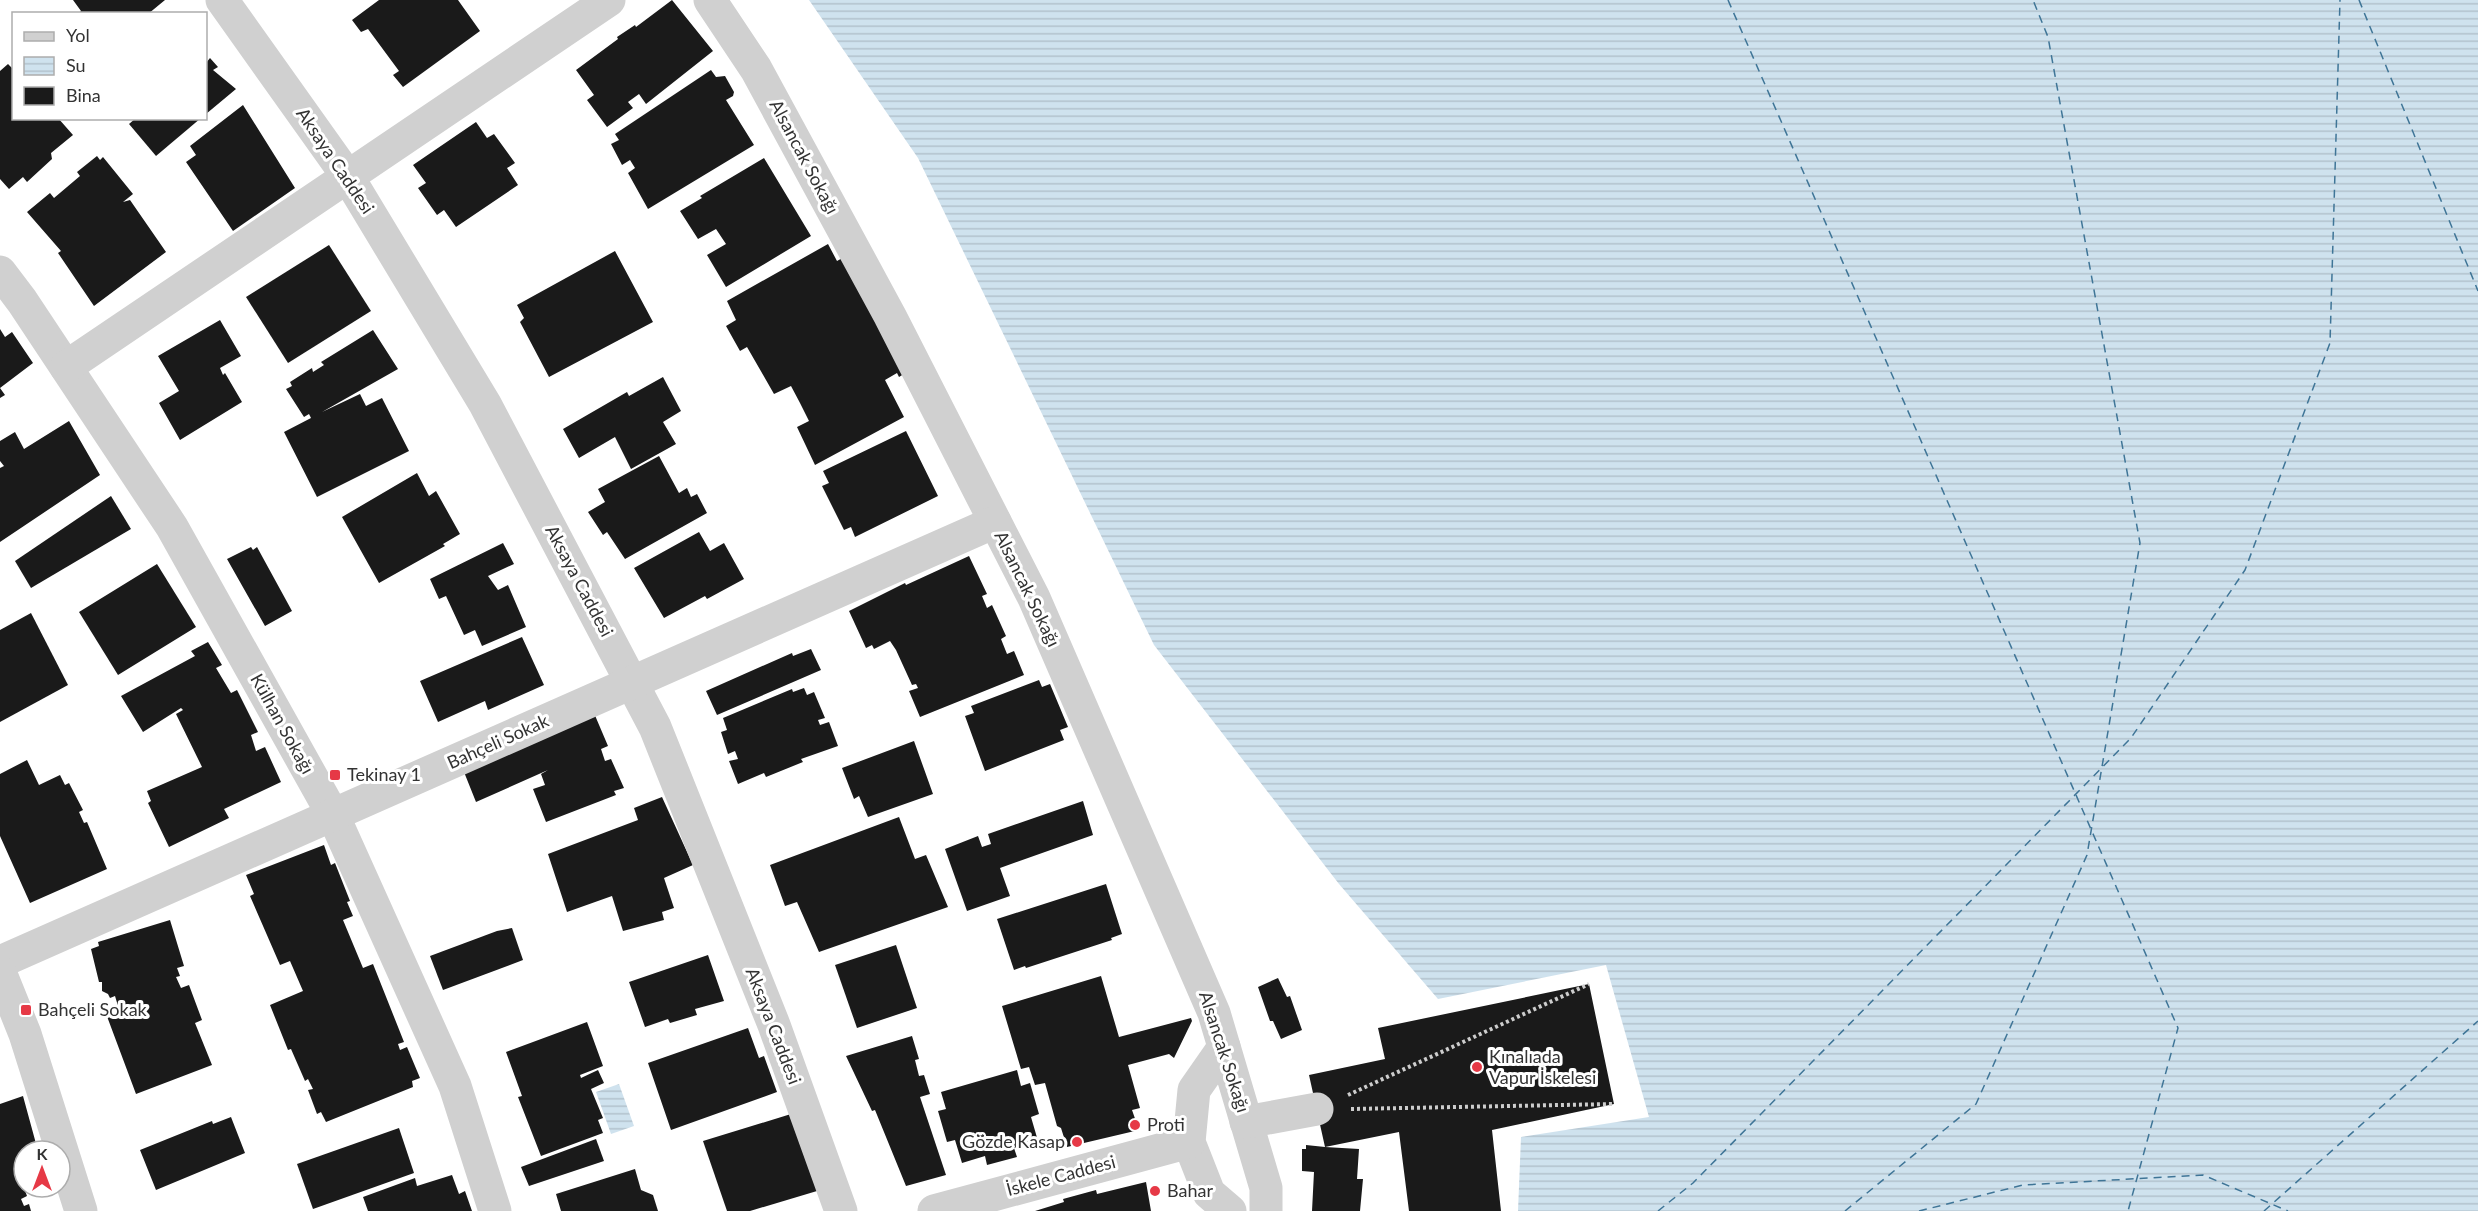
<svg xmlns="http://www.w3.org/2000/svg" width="2478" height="1211" font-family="Lato,sans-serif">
<defs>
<pattern id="water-rules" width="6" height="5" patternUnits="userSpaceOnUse" patternTransform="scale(1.5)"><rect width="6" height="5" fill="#cfe2ee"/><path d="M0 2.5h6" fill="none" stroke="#b2c2cd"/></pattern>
</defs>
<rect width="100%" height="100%" fill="#fff"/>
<g fill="url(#water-rules)">
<path d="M809 0H2478V1211H1518L1521 1137 1649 1117 1606 965 1438 999 1339 884 1154 645 918 158Z"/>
<path d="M619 1084 634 1126 611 1134 596 1092Z"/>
</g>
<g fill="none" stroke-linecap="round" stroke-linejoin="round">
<g stroke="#3f7597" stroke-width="1.5" stroke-dasharray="8 6" stroke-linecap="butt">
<path d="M1728 0 2178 1028 2128 1211"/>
<path d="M2359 0 2478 291"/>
<path d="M1658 1211 1693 1183 2131 738 2245 570 2330 343 2340 0"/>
<path d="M1845 1211 1976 1104 2087 855 2140 543 2048 37 2033 0"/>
<path d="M1919 1211 2023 1185 2203 1175 2288 1211"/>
<path d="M2264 1211 2478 1021"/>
</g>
</g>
<g fill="#1a1a1a">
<path d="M73 0H165L148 14H78L81 11Z"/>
<path d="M379 0H458L480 31 403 87 393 75 399 71 368 29 361 32 352 20Z"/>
<path d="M672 0 713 51 646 104 639 94 628 102 633 108 607 127 587 100 594 95 576 70 618 39 617 37 635 25 636 27Z"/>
<path d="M210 58 218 67 213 70 236 89 206 114V63Z"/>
<path d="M8 64 14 70V118H58L73 135 51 153 52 159 27 182 23 177 9 189 0 179V71Z"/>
<path d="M711 70 716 77 725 76 734 92 733 96 726 100 754 145 648 209 628 173 635 168 630 160 622 165 611 144 619 140 615 134Z"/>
<path d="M243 105 295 188 233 231 186 162 196 155 190 146Z"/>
<path d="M136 118H201L156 156 129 124Z"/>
<path d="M476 122 487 138 494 134 515 163 507 168 518 185 456 227 444 210 437 215 418 188 426 183 413 165Z"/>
<path d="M97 156 100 160 103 157 133 194 123 202 130 200 166 252 94 306 58 253 61 251 27 212 50 193 54 198 80 176 77 172Z"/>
<path d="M764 158 811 236 726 287 707 255 726 244 716 229 698 239 680 211 702 198 700 196Z"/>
<path d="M828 244 837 261 846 256 907 372 899 377 897 373 885 380 904 417 815 465 797 427 809 421 800 403 791 386 774 394 747 347 740 351 726 326 736 320 727 301Z"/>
<path d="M329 245 371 311 288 363 246 297Z"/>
<path d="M615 251 653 322 549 377 520 322 524 318 517 305Z"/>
<path d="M220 320 241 356 220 368 223 375 225 373 242 402 180 440 159 403 179 391 158 356Z"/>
<path d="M0 329 5 337 12 332 33 363 0 388 5 395 0 398Z"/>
<path d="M373 330 398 369 322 412 360 394 366 406 382 398 409 451 317 497 284 432 311 418 309 414 304 417 286 389 292 386 290 382 312 368 313 372 324 365 321 362Z"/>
<path d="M663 377 681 411 663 422 676 444 631 469 615 437 579 458 563 429 627 392 629 396Z"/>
<path d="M69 421 100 475 0 542V468L4 466 0 461V441L15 432 24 449Z"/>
<path d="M906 431 938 496 855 537 851 527 844 530 822 486 829 483 823 471Z"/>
<path d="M659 456 679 493 687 488 691 497 697 494 707 513 625 559 607 532 603 535 588 512 605 502 598 489Z"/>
<path d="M417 473 429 496 436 491 460 534 443 544 445 546 379 583 342 517Z"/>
<path d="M111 496 131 529 31 588 15 561Z"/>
<path d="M699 532 710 551 724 543 744 579 707 599 705 596 664 618 634 568Z"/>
<path d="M503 543 514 564 488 576 498 590 508 585 526 627 482 646 475 630 464 635 446 596 439 599 430 579Z"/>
<path d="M251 547 253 550 257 547 292 611 265 626 227 559Z"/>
<path d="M969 556 987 594 982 596 987 608 992 605 1006 636 1001 639 1007 654 1014 651 1024 675 920 717 909 691 918 688 916 684 912 685 896 650 890 641 874 649 872 645 866 648 849 611 905 583 906 585Z"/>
<path d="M157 564 196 627 118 675 79 612Z"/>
<path d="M31 613 68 685 0 722V630Z"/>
<path d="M522 637 544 685 488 710 485 701 438 722 420 681Z"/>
<path d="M208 642 222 665 216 668 231 693 237 690 258 732 251 735 256 751 265 747 281 782 224 809 229 818 169 847 148 803 151 801 147 791 202 767 176 714 183 710 181 708 143 732 121 696 195 656 191 651Z"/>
<path d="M811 649 821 670 717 715 706 691 792 653 793 656Z"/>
<path d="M1039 680 1042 687 1050 684 1068 727 1060 730 1064 740 985 771 965 716 974 713 971 706Z"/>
<path d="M804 688 807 695 814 692 825 718 818 720 820 725 829 722 838 746 801 759 803 762 766 777 764 773 738 784 729 761 738 759 735 751 728 754 721 732 727 730 723 718 792 689 793 692Z"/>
<path d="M591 706 608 746 601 749 605 761 611 759 624 788 614 791 616 795 546 822 533 789 545 785 541 774 548 770 476 802 460 762Z"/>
<path d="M914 741 933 794 868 817 859 796 854 799 842 768Z"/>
<path d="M27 760 39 785 60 775 65 785 69 783 83 810 79 812 84 823 87 822 107 869 30 903 0 836V774Z"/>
<path d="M662 797 693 865 664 878 674 908 662 912 664 920 623 931 612 896 567 912 548 854 638 820 634 808Z"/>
<path d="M1083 801 1093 835 1000 868 1010 896 967 911 945 849 978 836 982 847 991 844 988 834Z"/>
<path d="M899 817 915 859 926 855 948 907 819 952 797 902 785 906 770 865Z"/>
<path d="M324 845 331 865 335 863 350 901 347 902 353 916 343 920 363 968 373 964 404 1042 398 1044 400 1050 407 1047 420 1078 412 1081 413 1087 326 1122 321 1112 317 1114 308 1090 313 1089 308 1079 305 1081 291 1049 288 1050 270 1005 303 991 290 961 280 965 250 896 254 894 246 875Z"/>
<path d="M1106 884 1122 934 1111 938 1112 940 1026 968 1025 966 1014 970 997 919Z"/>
<path d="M170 920 184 966 177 968 180 976 176 977 181 988 189 985 202 1020 195 1023 212 1065 136 1094 105 1011 118 1006 115 996 110 998 108 994 102 991V982H99L91 949 99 946 98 942Z"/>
<path d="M512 928 523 960 443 990 430 956 497 931Z"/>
<path d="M896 945 917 1008 857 1028 835 965Z"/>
<path d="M708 955 724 1001 695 1009 697 1015 670 1023 668 1019 645 1027 629 982Z"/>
<path d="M1101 976 1119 1037 1191 1018 1192 1021 1174 1058 1169 1054 1128 1065 1140 1108 1132 1110 1139 1130 1067 1147 1061 1128 1057 1126 1045 1083 1035 1085 1029 1067 1021 1069 1002 1006Z"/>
<path d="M1278 978 1287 997 1290 996 1302 1030 1281 1039 1273 1021H1270L1258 987Z"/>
<path d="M1589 984 1614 1104 1492 1130 1501 1211H1409L1399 1132 1325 1147 1359 1149 1357 1179H1363L1360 1211H1312L1314 1172 1302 1171V1149H1306V1145L1325 1147 1309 1075 1385 1059 1378 1028Z"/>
<path d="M587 1022 603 1066 580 1075 581 1078 598 1070 604 1083 591 1089 603 1118 598 1120 603 1133 541 1156 518 1097 522 1096 506 1052Z"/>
<path d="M748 1028 759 1058 764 1056 777 1092 671 1130 648 1063Z"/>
<path d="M912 1036 919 1059 915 1060 919 1076 924 1075 930 1094 920 1097 946 1175 906 1186 875 1110 872 1111 846 1056Z"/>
<path d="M1017 1070 1021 1086 1030 1083 1039 1114 1031 1117 1038 1141 1014 1148 1017 1157 987 1165 985 1156 962 1163 955 1140 947 1142 938 1111 946 1109 941 1092Z"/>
<path d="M23 1096 38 1151H24V1162L15 1164 27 1196 21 1199 24 1206 29 1204 31 1211H0V1104Z"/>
<path d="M791 1114 817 1191 750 1211H727L703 1141Z"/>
<path d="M231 1117 245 1153 156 1190 140 1150 212 1121 213 1124Z"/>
<path d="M399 1128 414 1173 313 1209 297 1164Z"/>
<path d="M596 1139 604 1161 529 1186 521 1167Z"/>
<path d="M635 1169 641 1190 653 1195 658 1211H561L556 1194Z"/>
<path d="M452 1175 459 1194 465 1191 472 1211H368L363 1197 415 1178 417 1186Z"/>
<path d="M1146 1182 1151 1211H1035L1064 1202 1063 1199 1096 1190 1097 1194Z"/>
</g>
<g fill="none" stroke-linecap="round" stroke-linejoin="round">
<g stroke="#cdcdcd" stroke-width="4" stroke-dasharray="3 3" stroke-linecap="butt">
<path d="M1348 1095 1589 984"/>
<path d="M1351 1109 1614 1104"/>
</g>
<g stroke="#d0d0d0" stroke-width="33">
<path d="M222 0 348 177 485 404 655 727 774 1025 841 1211"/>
<path d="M710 0 756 69 890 316 1034 598 1214 1013 1266 1188V1211"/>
<path d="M0 272 22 301 172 527 333 815 455 1086 495 1211"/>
<path d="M66 367 609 0"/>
<path d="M0 962 995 522"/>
<path d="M0 972 25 1034 81 1211"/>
<path d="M1224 1047 1194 1090 1189 1142 1209 1193 1230 1211"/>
<path d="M1246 1122 1317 1109"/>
<path d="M934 1211 1189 1142"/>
</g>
</g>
<g fill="#e63946" stroke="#fff" stroke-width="2">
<rect x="329" y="769" width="12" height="12" rx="3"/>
<rect x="20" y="1004" width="12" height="12" rx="3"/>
<circle cx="1477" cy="1067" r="6"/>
<circle cx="1135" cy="1125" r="6"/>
<circle cx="1077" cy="1142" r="6"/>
<circle cx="1155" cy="1191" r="6"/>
</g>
<g text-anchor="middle" stroke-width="6" stroke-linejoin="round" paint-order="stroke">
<g font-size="18" fill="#333" stroke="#fff">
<text transform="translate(804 157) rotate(62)" y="6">Alsancak Sokağı</text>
<text transform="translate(335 161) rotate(56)" y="6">Aksaya Caddesi</text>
<text transform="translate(579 581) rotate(62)" y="6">Aksaya Caddesi</text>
<text transform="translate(1027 589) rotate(64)" y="6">Alsancak Sokağı</text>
<text transform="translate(282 724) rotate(61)" y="6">Külhan Sokağı</text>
<text transform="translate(498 742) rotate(-24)" y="6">Bahçeli Sokak</text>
<text transform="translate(773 1026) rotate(69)" y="6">Aksaya Caddesi</text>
<text transform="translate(1224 1052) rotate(72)" y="6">Alsancak Sokağı</text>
<text transform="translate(1061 1176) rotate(-15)" y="6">İskele Caddesi</text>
</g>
<g font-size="18" fill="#333" stroke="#fff" text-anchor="start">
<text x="347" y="781">Tekinay 1</text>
<text x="38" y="1016">Bahçeli Sokak</text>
<text x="1489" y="1063">Kınalıada<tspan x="1489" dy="21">Vapur İskelesi</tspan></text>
<text x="1147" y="1131">Proti</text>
<text x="1065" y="1148" text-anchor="end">Gözde Kasap</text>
<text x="1167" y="1197">Bahar</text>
</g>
</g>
<rect x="12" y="12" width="195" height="108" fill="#ffffff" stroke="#adadad" stroke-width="1.5"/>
<rect x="24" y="32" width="30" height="9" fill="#d0d0d0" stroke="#adadad" stroke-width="1.5"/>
<text x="66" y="42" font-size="18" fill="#333333">Yol</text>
<rect x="24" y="57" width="30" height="18" fill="url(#water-rules)" stroke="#adadad" stroke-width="1.5"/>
<text x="66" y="72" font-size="18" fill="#333333">Su</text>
<rect x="24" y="87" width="30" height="18" fill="#1a1a1a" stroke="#adadad" stroke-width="1.5"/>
<text x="66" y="102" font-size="18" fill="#333333">Bina</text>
<g transform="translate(42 1169)"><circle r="28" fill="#ffffff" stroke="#adadad" stroke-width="1.5"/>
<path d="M0-4.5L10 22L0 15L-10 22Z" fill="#e63946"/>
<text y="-9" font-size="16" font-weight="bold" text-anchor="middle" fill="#333333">K</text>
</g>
</svg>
